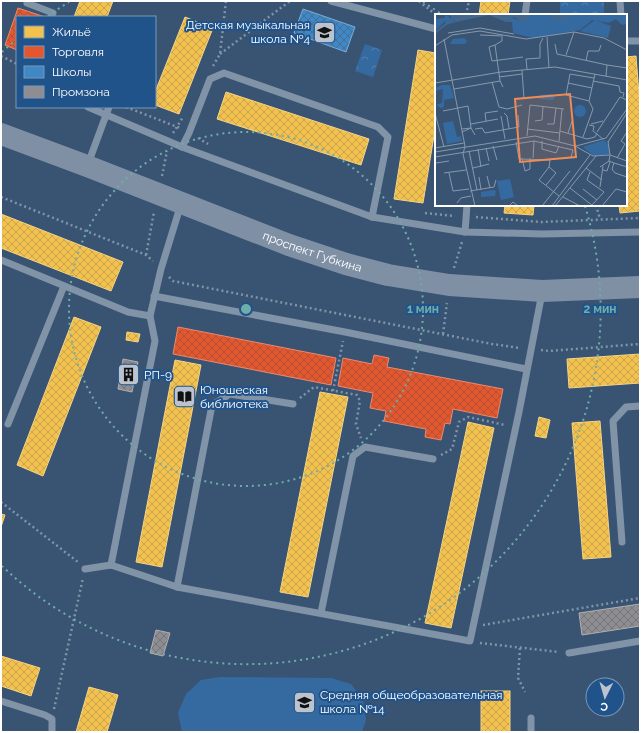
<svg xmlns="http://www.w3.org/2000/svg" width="641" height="733" font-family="Raleway,sans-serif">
<defs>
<pattern id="park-crowns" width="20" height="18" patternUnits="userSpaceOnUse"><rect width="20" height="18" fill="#356aa1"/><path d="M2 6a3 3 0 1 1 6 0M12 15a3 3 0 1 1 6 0" fill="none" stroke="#5380af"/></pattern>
<pattern id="homes-cross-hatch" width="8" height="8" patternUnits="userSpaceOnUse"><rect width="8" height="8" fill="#f2c14e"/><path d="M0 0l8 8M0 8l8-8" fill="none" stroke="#c8a44e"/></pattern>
<pattern id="shops-cross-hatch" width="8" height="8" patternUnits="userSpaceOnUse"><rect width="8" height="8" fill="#e4572e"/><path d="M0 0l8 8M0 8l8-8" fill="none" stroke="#af5338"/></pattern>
<pattern id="schools-cross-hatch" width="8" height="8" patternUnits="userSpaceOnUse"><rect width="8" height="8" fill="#3f88c5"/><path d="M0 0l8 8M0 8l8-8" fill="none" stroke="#447095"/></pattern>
<pattern id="industry-cross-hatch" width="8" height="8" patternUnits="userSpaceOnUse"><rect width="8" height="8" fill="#8d8d92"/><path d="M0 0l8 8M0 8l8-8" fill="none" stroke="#76767a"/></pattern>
</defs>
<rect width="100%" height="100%" fill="#395473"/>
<g fill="url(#park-crowns)">
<rect x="560" y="1" width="44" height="14"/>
<path d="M365 44 382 50 373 77 355 71Z"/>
</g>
<path fill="#356aa1" d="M220 677 331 678 351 684 363 700 366 720 362 732H182L178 713 186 694 201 680Z"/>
<g fill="url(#homes-cross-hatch)" stroke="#f6d483">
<path d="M80 1H113L107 17H74Z"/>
<path d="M481 1H510L508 15H479Z"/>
<path d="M185 17 213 28 179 114 155 105V92Z"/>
<path d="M418 50 436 53V123L423 203 394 199Z"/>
<path d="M636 56 640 107V211L620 213 619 205H626V57Z"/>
<path d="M226 92 369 139 361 165 217 119Z"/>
<path d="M505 205H534L533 215 504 213Z"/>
<path d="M1 214 123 262 111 291 1 248Z"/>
<path d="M74 317 101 327 43 476 17 465Z"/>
<path d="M127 332 140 334 138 342 126 340Z"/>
<path d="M640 354V383L569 388 567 359Z"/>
<path d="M175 360 201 365 162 567 136 562Z"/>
<path d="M320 392 348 397 308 597 280 592Z"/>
<path d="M539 417 550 420 546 438 535 436Z"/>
<path d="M600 421 611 557 583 559 572 423Z"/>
<path d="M468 422 494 428 451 628 425 623Z"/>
<path d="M1 514 5 515 1 527Z"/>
<path d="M1 656 40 668 31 696 1 686Z"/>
<path d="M89 687 118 695 107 732H76Z"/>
<rect x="481" y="691" width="29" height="41"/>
</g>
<g fill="url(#shops-cross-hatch)" stroke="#ec896d">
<path d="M18 8 45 17H17V50L5 45Z"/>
<path d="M178 327 336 358 331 385 173 354Z"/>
<path d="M374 355 389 358 387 367 503 389 497 418 453 409 450 424 445 423 441 440 425 437 426 429 384 421 386 411 370 408 373 393 338 386 343 358 372 364Z"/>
</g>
<path fill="url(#schools-cross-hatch)" stroke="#79acd6" d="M303 9 355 27 346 52 294 33Z"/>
<g fill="url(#industry-cross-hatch)" stroke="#afafb3">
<path d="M123 359 138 362 132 392 118 389Z"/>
<path d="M640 604V626L582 635 579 613Z"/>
<path d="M156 630 170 633 163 656 150 653Z"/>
</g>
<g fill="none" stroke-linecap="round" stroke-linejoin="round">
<g stroke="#8093a7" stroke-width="2.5" stroke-dasharray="2 3" stroke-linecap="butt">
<path d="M419 1 436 15"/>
<path d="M466 15 469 1"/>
<path d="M220 54 290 1"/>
<path d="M1 56 17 64"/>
<path d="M213 66 220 54 226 1"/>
<path d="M126 107 180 128"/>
<path d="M173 133 183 117"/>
<path d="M198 138 208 144"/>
<path d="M162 176 167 151"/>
<path d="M1 197 146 255 153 261"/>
<path d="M596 205 600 219"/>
<path d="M425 213 455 216"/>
<path d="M476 217 541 222 640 218"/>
<path d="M146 255 154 212"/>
<path d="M454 268 462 242"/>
<path d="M169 277 173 281 492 344 520 348"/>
<path d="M443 334 447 303"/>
<path d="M541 350 549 351 640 344"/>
<path d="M333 391 343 341"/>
<path d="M300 398 314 387 357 395 360 401 356 424 361 438"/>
<path d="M441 455 452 449 459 422 468 417 505 425"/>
<path d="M1 502 78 562"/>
<path d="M483 625 640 598"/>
<path d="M480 643 559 652"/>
<path d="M520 648 518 678 525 692"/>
<path d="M54 709 83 578"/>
</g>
<g stroke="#8093a7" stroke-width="7">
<path d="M331 1 436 29"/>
<path d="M620 1 621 15"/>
<path d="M27 3 53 13 51 17"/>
<path d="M525 15 527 1"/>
<path d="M626 41H640"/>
<path d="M88 107 182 147 372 217 465 232 542 234 640 232"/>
<path d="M182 147 189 133 210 79 224 73 378 127 388 137 372 217"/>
<path d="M88 164 109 107"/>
<path d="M465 232 467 205"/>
<path d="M1 260 128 312 150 316"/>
<path d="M154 296 345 332 526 369"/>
<path d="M8 424 64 286"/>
<path d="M622 542 613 421 626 407 640 406"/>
<path d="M111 565 155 341 150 316 161 269 181 204"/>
<path d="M85 569 111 565 177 587 470 641 519 412 542 293"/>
<path d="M177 587 212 405 230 394 293 404"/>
<path d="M321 613 353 456 365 447 433 459"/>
<path d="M569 653 640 641"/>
<path d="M1 701 45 715 52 719V732"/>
<path d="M531 732V718"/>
</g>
<path stroke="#7f90a5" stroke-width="22" id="s1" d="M1 134 87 166 289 245 346 264 388 275 449 285 542 291 640 287"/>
</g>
<g fill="none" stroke="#6fada8" stroke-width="2" stroke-dasharray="2 4">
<circle cx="246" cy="309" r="177"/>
<path d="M2 52A354 354 0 0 1 16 40M48 16A354 354 0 0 1 69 2M423 2A354 354 0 0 1 441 14M585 206A354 354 0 0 1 2 566"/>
</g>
<defs>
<symbol id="school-square" viewBox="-11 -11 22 22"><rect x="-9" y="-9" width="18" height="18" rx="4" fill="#bac3ce" stroke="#21538b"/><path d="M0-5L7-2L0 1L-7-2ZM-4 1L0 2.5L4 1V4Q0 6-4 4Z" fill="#111"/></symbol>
<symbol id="building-square" viewBox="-11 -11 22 22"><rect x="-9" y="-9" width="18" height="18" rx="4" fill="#bac3ce" stroke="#21538b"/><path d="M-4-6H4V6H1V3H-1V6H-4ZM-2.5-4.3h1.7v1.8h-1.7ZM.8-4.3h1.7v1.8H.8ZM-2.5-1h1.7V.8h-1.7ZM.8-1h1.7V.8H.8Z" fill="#111"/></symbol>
<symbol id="library-square" viewBox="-11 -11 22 22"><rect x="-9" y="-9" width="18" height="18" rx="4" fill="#bac3ce" stroke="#21538b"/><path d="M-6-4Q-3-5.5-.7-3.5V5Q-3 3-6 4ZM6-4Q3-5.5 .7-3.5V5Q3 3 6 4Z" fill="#111"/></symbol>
</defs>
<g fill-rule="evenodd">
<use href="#school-square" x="312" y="20" width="25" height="25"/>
<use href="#building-square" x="116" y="362" width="25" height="25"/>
<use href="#library-square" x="172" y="384" width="25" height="25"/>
<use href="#school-square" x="292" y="690" width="25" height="25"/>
</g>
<g text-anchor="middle" stroke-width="4" stroke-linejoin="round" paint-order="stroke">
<g font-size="12" fill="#fff" stroke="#21538b" text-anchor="start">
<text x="310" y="29" text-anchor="end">Детская музыкальная<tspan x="310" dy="14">школа №4</tspan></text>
<text x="144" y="379">РП-9</text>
<text x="200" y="394">Юношеская<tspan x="200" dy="14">библиотека</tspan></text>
<text x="320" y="699">Средняя общеобразовательная<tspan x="320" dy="14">школа №14</tspan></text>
</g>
<g font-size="12" fill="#fff" stroke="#21538b">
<text dy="4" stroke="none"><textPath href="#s1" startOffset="333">проспект Губкина</textPath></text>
</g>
</g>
<g transform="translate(435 14)">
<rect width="192" height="192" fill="#395473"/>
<path d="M10 0 21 8 11 11 10 7 0 17V5L10 4ZM97 0H114L120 6 141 0H192V10L187 11 181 5 174 9 157 6 145 16 99 24 81 20 78 18 77 8H71L76 3 88 8ZM7 71H15L19 84 9 86V93L6 94 1 91 7 89 8 77V75L0 77V74Z" fill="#356aa1"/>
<path d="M139 97a6 6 0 1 1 12 0a6 6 0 1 1-12 0Z" fill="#356aa1"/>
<path d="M18 107 22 123 26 122 27 127 12 130 8 109ZM169 126 173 130 175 140 159 142 148 133Z" fill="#356aa1"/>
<path d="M160 6 176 12 173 24 145 17ZM29 24 32 27 30 30H15L18 25ZM117 80 120 83 118 86 104 85 105 81ZM75 165 79 183 66 186 62 167ZM58 176 61 177 60 182 46 183V178Z" fill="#356aa1"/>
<path d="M13 0H97L89 9 79 3 71 8 54 1 21 8ZM114 0H141V1L124 6H118Z" fill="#43678d"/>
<path fill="none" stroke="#43678d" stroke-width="2" d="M0 19 23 0"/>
<path fill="none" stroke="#8898ab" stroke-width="1" d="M13 19 45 14 79 20M45 21 68 22M67 23V27L60 31 65 67 68 73M112 23 114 54M9 25 17 66M120 30 122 40 172 51M60 31 54 33 57 47 88 43M0 32 17 21 45 17 91 25 139 18 169 24 192 36M131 41 139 18M151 47 153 37H164L166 31M92 55 91 45 105 44V30L108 24M87 56 89 85M171 62 172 51 192 54M64 63 87 60M159 64 135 60 131 81 154 87 160 60M17 66 30 132 28 140 40 192M158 67 184 72 185 78 189 79 188 83M57 68 64 93 72 95 87 91M0 69 66 58 120 53 192 66M133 69 157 74M19 75 65 67M8 97 33 92 36 114 27 115M0 99 9 133M69 99 72 102 74 114M66 102 70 125M51 107 50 99 63 97M100 107 107 106 108 93M36 110 63 105M112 110H119L121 94M156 110 168 107M154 111 159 112 158 117 168 125M40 115 47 114 50 119 84 113 83 101M92 115 125 119M125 117 152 125 160 123 162 119M27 118 36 114 40 121M162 118 185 83 192 86M133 119 137 107M92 122 95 91 129 95M148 123 158 95 154 87M107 127V135L121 139 124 132M124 127 127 95M173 127 175 141M81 128 84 145 115 146 114 153 104 166 124 182M173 128 192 99M58 132 62 146M141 132 171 124 192 95M0 134 29 129M51 134 54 147M43 135 46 153M34 137 42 176M0 138 100 122 140 132 158 142 175 141M175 141 192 147M0 143 99 127 138 136 136 143H138M87 144 90 157 95 155V144M98 144 99 127M182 144 190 130 186 127 192 118M174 147 179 149 177 155 180 159 192 163M1 149 14 147M179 149 192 153M165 153 174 147 175 141M38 154 54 150M151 154 167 166M168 156 172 157 175 148M155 158 152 166 169 178 157 191M9 159 31 156M14 159 18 177 34 175M52 162 55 174M44 163 46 176M111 171 121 159 114 153M165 173 168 152M135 174 158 192M148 175 162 186M35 177 59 173 61 166M128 183 145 192M22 189 26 184 36 182M74 192 78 188 83 192M107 192 135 157M117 192 155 141M120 192 161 142M167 192 181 175 192 178"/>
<path fill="#ef8b55" fill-opacity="0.15" stroke="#ef8b55" stroke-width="2" d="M135 80 141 143 85 148 80 85Z"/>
<rect width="192" height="192" fill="none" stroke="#fff" stroke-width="2"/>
</g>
<circle cx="246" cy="309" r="6" fill="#6fada8" stroke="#21538b" stroke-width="2"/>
<g font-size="12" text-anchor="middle" font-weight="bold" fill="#6fada8" stroke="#21538b" stroke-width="4" stroke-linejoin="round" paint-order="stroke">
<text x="423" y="313">1 мин</text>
<text x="600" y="313">2 мин</text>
</g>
<rect width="641" height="733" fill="none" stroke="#ffffff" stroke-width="4"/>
<rect x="16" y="16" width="140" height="92" fill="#21538b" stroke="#7a98b9"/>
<rect x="24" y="26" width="20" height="12" fill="#f2c14e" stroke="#7a98b9"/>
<text x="52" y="36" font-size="12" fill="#ffffff">Жильё</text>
<rect x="24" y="46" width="20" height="12" fill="#e4572e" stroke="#7a98b9"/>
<text x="52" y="56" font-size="12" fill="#ffffff">Торговля</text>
<rect x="24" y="66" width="20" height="12" fill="#3f88c5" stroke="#7a98b9"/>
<text x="52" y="76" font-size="12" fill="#ffffff">Школы</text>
<rect x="24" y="86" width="20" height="12" fill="#8d8d92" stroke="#7a98b9"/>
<text x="52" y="96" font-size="12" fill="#ffffff">Промзона</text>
<g transform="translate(605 697) rotate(185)"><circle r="19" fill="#21538b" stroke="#7a98b9"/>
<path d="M0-3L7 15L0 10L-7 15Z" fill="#bac3ce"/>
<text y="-6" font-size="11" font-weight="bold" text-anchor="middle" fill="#ffffff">С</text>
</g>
</svg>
